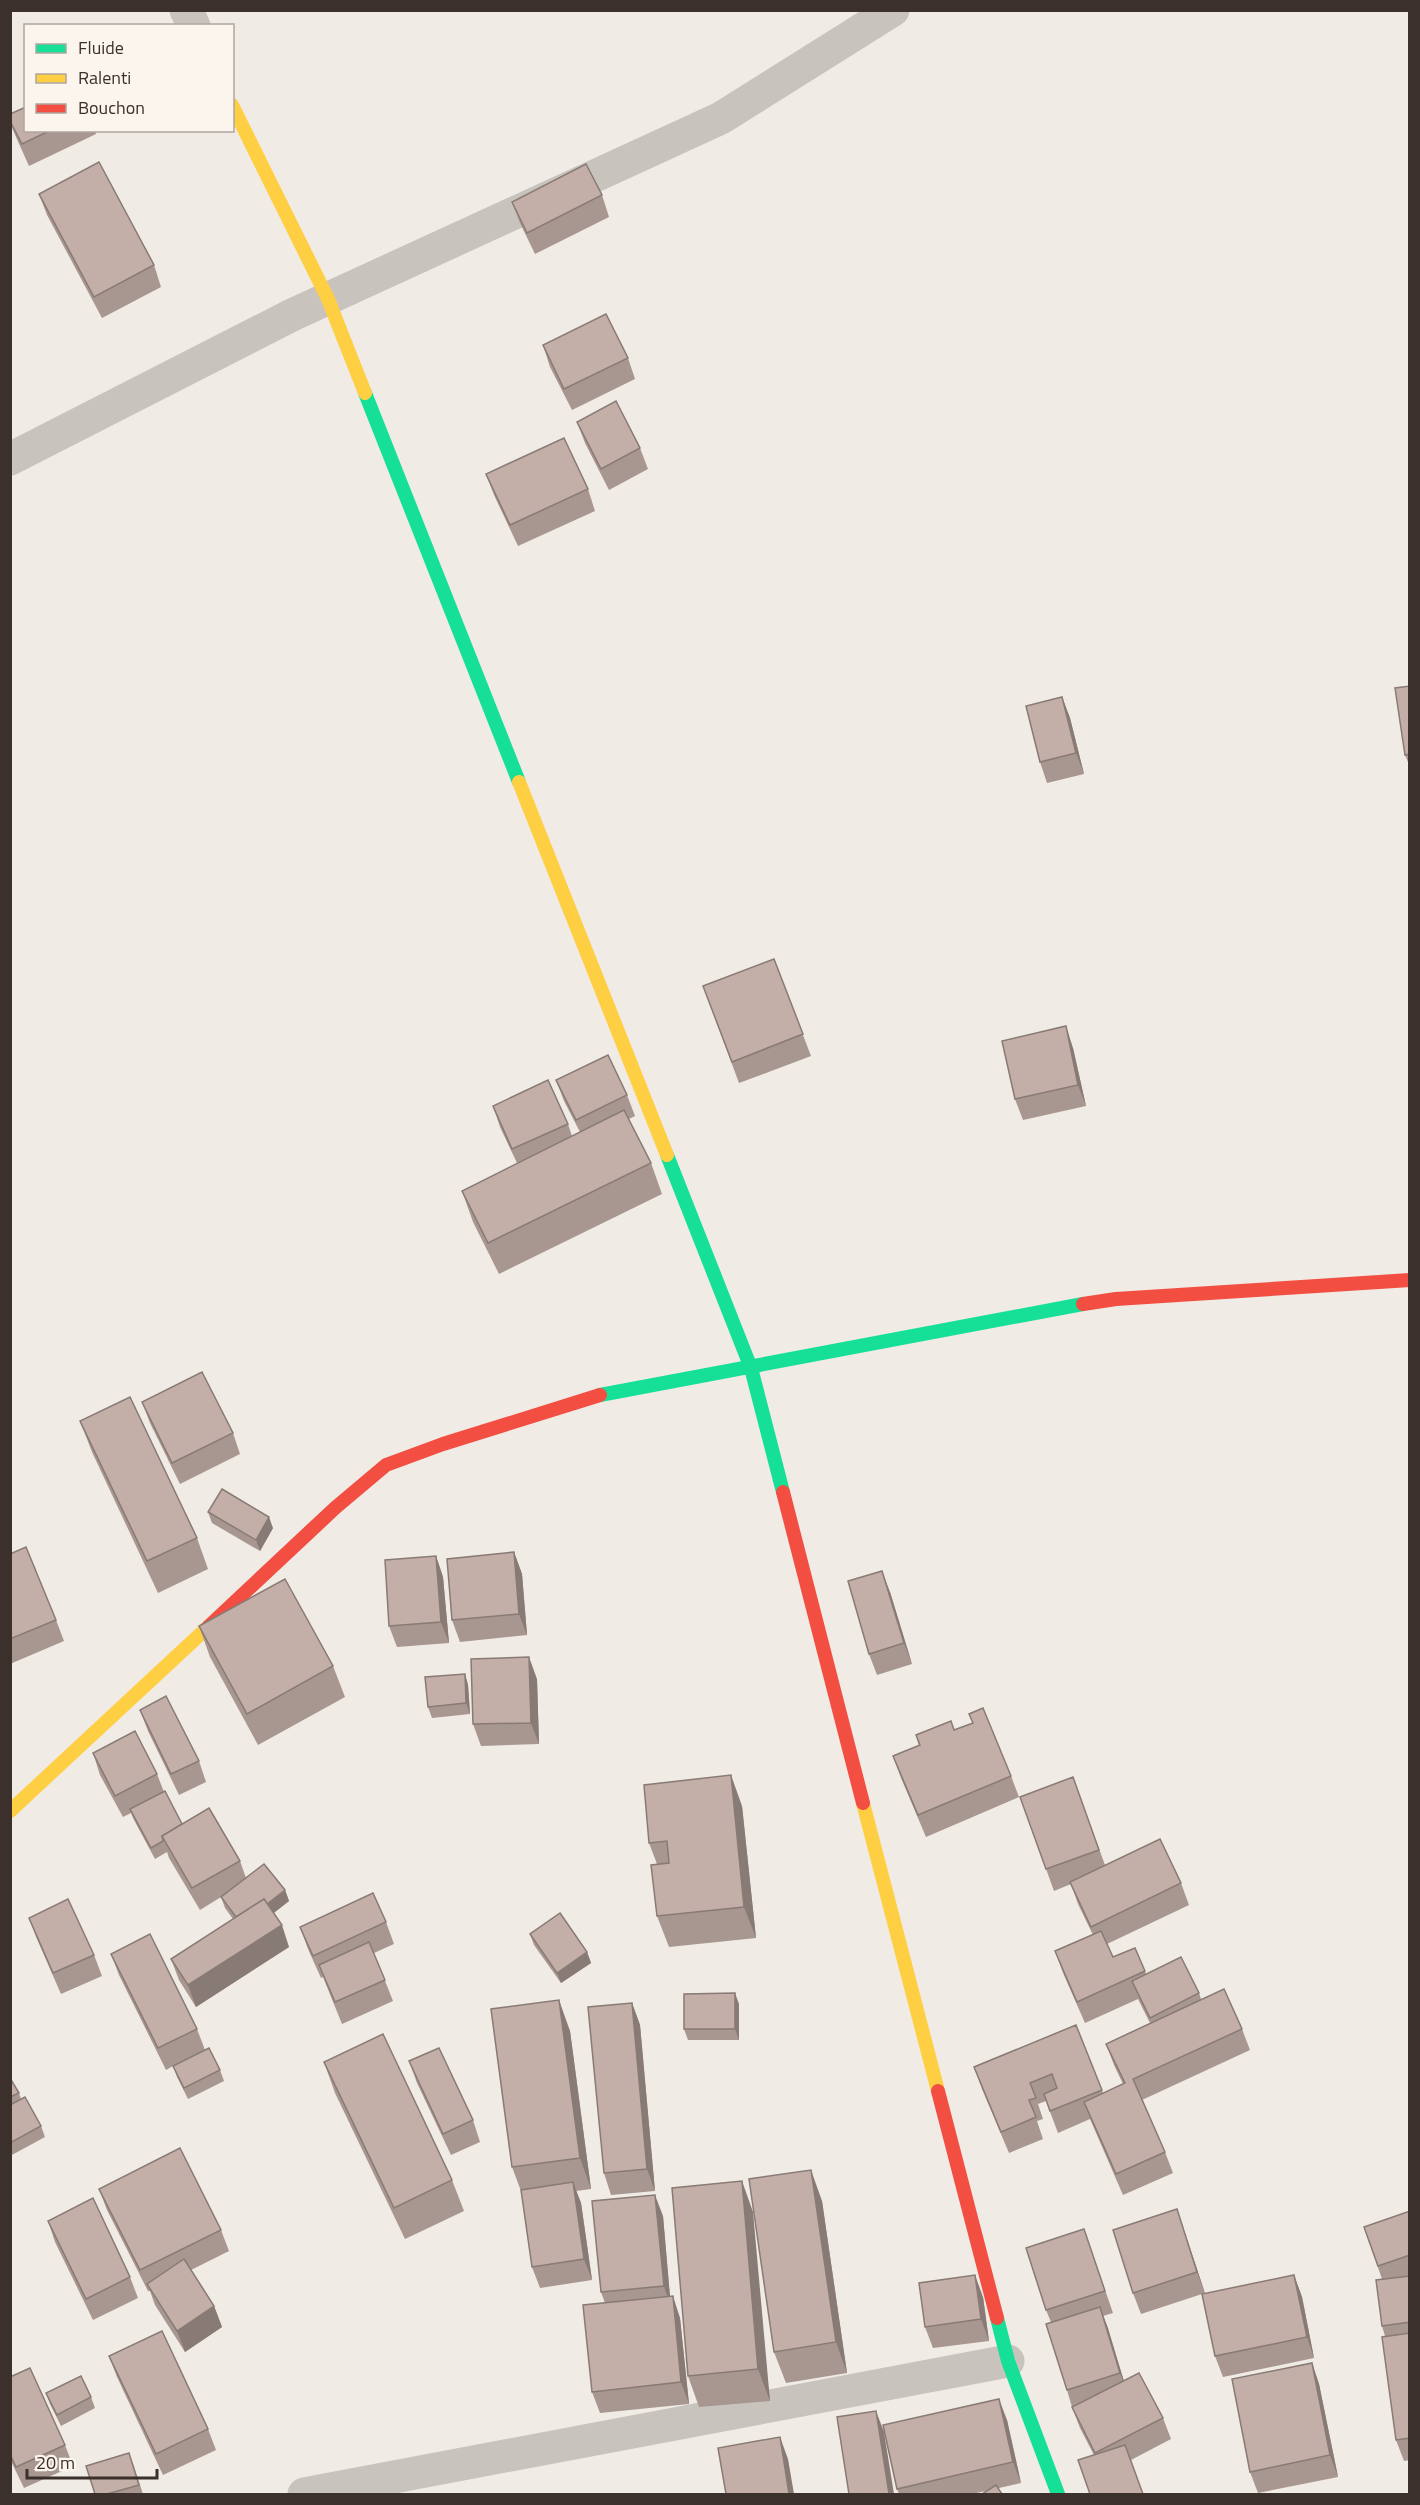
<svg xmlns="http://www.w3.org/2000/svg" width="1420" height="2505" font-family="'Titillium Web',sans-serif">
<rect width="100%" height="100%" fill="#f0ebe5"/>
<g fill="none" stroke-linecap="round" stroke-linejoin="round">
<g stroke="#c9c3be" stroke-width="33">
<path d="M186 10 194 26"/>
<path d="M10 459 292 315 721 118 893 10"/>
<path d="M304 2494 1008 2361"/>
</g>
<g stroke="#16e098" stroke-width="14">
<path d="M365 393 519 782"/>
<path d="M667 1155 751 1368 783 1492"/>
<path d="M600 1395 1083 1304"/>
<path d="M997 2318 1008 2361 1058 2494"/>
</g>
<g stroke="#ffcf43" stroke-width="14">
<path d="M232 105 328 299 365 393"/>
<path d="M519 782 667 1155"/>
<path d="M863 1803 938 2091"/>
<path d="M10 1811 208 1627"/>
</g>
<g stroke="#f24e42" stroke-width="14">
<path d="M1083 1304 1116 1299 1410 1280"/>
<path d="M783 1492 863 1803"/>
<path d="M208 1627 335 1508 386 1465 443 1444 600 1395"/>
<path d="M938 2091 997 2318"/>
</g>
</g>
<g fill="#a89690">
<path d="M10 114 26 130H95L96 134 29 166 16 137 10 123Z"/>
<path d="M39 194 154 265 161 287 102 318 47 215Z"/>
<path d="M602 195 609 217 535 254 520 223 512 202Z"/>
<path d="M543 345 628 358 635 379 572 410 550 367Z"/>
<path d="M577 422 640 448 648 469 609 490 585 443Z"/>
<path d="M486 474 588 489 595 511 518 546 494 495Z"/>
<path d="M1410 686V767L1405 755Z"/>
<path d="M1062 697 1070 718 1084 774 1047 783 1040 762Z"/>
<path d="M774 959 811 1056 739 1083 703 986Z"/>
<path d="M1073 1048 1086 1106 1023 1120 1015 1099Z"/>
<path d="M556 1080 627 1095 635 1116 629 1119 651 1163 662 1194 499 1274 473 1222 462 1191 517 1163 500 1127 493 1106 568 1124 572 1136 580 1132 564 1101Z"/>
<path d="M142 1402 233 1433 240 1454 180 1484 150 1423Z"/>
<path d="M80 1421 197 1538 208 1569 158 1593 92 1452Z"/>
<path d="M208 1512 273 1528 260 1551 212 1523Z"/>
<path d="M514 1552 522 1574 527 1635 460 1642 452 1620Z"/>
<path d="M10 1554 56 1620 64 1641 10 1664Z"/>
<path d="M436 1556 443 1577 449 1643 397 1647 389 1626Z"/>
<path d="M890 1592 912 1664 877 1675 869 1654Z"/>
<path d="M199 1626 333 1666 345 1697 258 1745 210 1657Z"/>
<path d="M465 1674 468 1685 470 1714 432 1718 428 1707Z"/>
<path d="M537 1679 539 1744 481 1746 473 1724Z"/>
<path d="M140 1710 199 1761 206 1782 179 1795 148 1731Z"/>
<path d="M954 1730 1011 1776 1019 1797 926 1837 901 1778 893 1756 919 1746 916 1735Z"/>
<path d="M93 1753 157 1774 164 1792 182 1824 240 1861 246 1878 285 1890 289 1901 273 1913 289 1947 196 2007 179 1980 171 1959 233 1919 225 1908 221 1897 200 1910 169 1858 167 1852 155 1859 134 1820 131 1813 123 1817 100 1775Z"/>
<path d="M1073 1777 1105 1865 1181 1883 1189 1905 1107 1944 1113 1957 1135 1948 1146 1974 1199 1993 1201 1999 1242 2029 1250 2050 1142 2100 1165 2152 1173 2173 1123 2195 1090 2119 1058 2133 1046 2101 1038 2104 1043 2119 1037 2121 1043 2139 1009 2153 982 2089 974 2067 1076 2025 1103 2093 1123 2084 1114 2065 1106 2044 1150 2023 1138 1999 1085 2023 1063 1973 1055 1951 1093 1935 1078 1904 1071 1884 1054 1891 1020 1797Z"/>
<path d="M742 1806 756 1938 669 1947 657 1916V1864L649 1843Z"/>
<path d="M29 1918 94 1955 102 1976 61 1994 37 1939Z"/>
<path d="M386 1922 394 1944 374 1953 393 2001 342 2024 323 1977 321 1978 308 1949 300 1927Z"/>
<path d="M530 1934 587 1952 591 1963 561 1983 534 1945Z"/>
<path d="M111 1954 197 2029 205 2050 220 2070 224 2081 188 2099 177 2077 173 2066 166 2070 119 1975Z"/>
<path d="M632 2003 640 2025 655 2191 611 2195 604 2173Z"/>
<path d="M739 2004V2040H688L684 2029Z"/>
<path d="M570 2031 591 2189 576 2191 581 2203 592 2280 540 2288 532 2267 521 2191 512 2167Z"/>
<path d="M409 2061 473 2120 480 2142 451 2155 417 2083Z"/>
<path d="M324 2062 452 2180 464 2211 405 2239 335 2093Z"/>
<path d="M10 2078 19 2093 21 2099 41 2126 45 2137 10 2156Z"/>
<path d="M742 2181 770 2401 699 2407 688 2376Z"/>
<path d="M99 2189 221 2230 229 2251 191 2270 214 2306 222 2327 185 2352 155 2305 150 2291H148L107 2210Z"/>
<path d="M822 2201 847 2373 786 2383 774 2352Z"/>
<path d="M1177 2209 1205 2293 1141 2314 1133 2293Z"/>
<path d="M1410 2211V2460L1404 2461 1396 2440 1385 2336 1382 2326V2279L1364 2227Z"/>
<path d="M663 2216 670 2297 680 2318 689 2404 600 2413 592 2392 605 2303 601 2292Z"/>
<path d="M48 2221 130 2277 138 2298 93 2320 55 2242Z"/>
<path d="M1084 2229 1113 2313 1103 2316 1124 2381 1163 2418 1171 2439 1131 2460 1143 2494H1090L1094 2455 1080 2428 1072 2407 1067 2390 1051 2322 1046 2310Z"/>
<path d="M1294 2275 1302 2297 1314 2358 1223 2377 1215 2356Z"/>
<path d="M983 2297 989 2341 933 2348 925 2327Z"/>
<path d="M109 2356 208 2429 216 2450 163 2475 117 2377Z"/>
<path d="M1312 2363 1319 2384 1338 2477 1258 2493 1250 2472Z"/>
<path d="M10 2377 65 2445 73 2466 24 2488 10 2459Z"/>
<path d="M46 2393 91 2397 95 2408 61 2426 50 2404Z"/>
<path d="M1007 2420 1021 2483 972 2494H899L897 2489Z"/>
<path d="M133 2464 143 2494H95Z"/>
</g>
<g fill="#887a75">
<path d="M1062 697 1070 718 1084 774 1076 753Z"/>
<path d="M1066 1026 1073 1048 1086 1106 1078 1085Z"/>
<path d="M269 1517 273 1528 260 1551 256 1540Z"/>
<path d="M514 1552 522 1574 527 1635 519 1614Z"/>
<path d="M436 1556 443 1577 449 1643 441 1622Z"/>
<path d="M882 1571 890 1592 912 1664 904 1643Z"/>
<path d="M529 1657 537 1679 539 1744 531 1723Z"/>
<path d="M465 1674 468 1685 470 1714 466 1703Z"/>
<path d="M731 1775 742 1806 756 1938 744 1907Z"/>
<path d="M285 1890 289 1901 246 1935 242 1924Z"/>
<path d="M282 1925 289 1947 196 2007 188 1985Z"/>
<path d="M587 1952 591 1963 561 1983 557 1973Z"/>
<path d="M735 1993 739 2004V2040L735 2029Z"/>
<path d="M559 2000 570 2031 591 2189 580 2158Z"/>
<path d="M632 2003 640 2025 655 2191 647 2169Z"/>
<path d="M811 2170 822 2201 847 2373 836 2342Z"/>
<path d="M742 2181 753 2212 770 2401 758 2369Z"/>
<path d="M573 2182 581 2203 592 2280 584 2259Z"/>
<path d="M655 2195 663 2216 671 2308 664 2286Z"/>
<path d="M1177 2209 1184 2231 1205 2293 1197 2272Z"/>
<path d="M975 2275 983 2297 989 2341 981 2319Z"/>
<path d="M1294 2275 1302 2297 1314 2358 1307 2337Z"/>
<path d="M673 2296 680 2318 689 2404 681 2382Z"/>
<path d="M214 2306 222 2327 185 2352 177 2331Z"/>
<path d="M1100 2307 1108 2328 1128 2395 1120 2373Z"/>
<path d="M1312 2363 1319 2384 1338 2477 1330 2455Z"/>
<path d="M999 2399 1007 2420 1021 2483 1013 2462Z"/>
<path d="M876 2411 884 2432 894 2494H889Z"/>
<path d="M780 2437 788 2459 794 2494H789Z"/>
</g>
<g fill="#c3afa7" stroke="#887a75" stroke-width="1.5">
<path d="M26 107V130H51L22 144 10 121V114Z"/>
<path d="M99 162 154 265 94 297 39 194Z"/>
<path d="M586 164 602 195 527 233 512 202Z"/>
<path d="M606 314 628 358 564 389 543 345Z"/>
<path d="M616 401 640 448 601 469 577 422Z"/>
<path d="M564 438 588 489 510 525 486 474Z"/>
<path d="M1410 686V754L1405 755 1395 688Z"/>
<path d="M1062 697 1076 753 1040 762 1026 706Z"/>
<path d="M774 959 803 1034 732 1062 703 986Z"/>
<path d="M1066 1026 1078 1085 1015 1099 1002 1041Z"/>
<path d="M608 1055 627 1095 576 1120 556 1080Z"/>
<path d="M548 1080 568 1124 512 1149 493 1106Z"/>
<path d="M624 1110 651 1163 488 1243 462 1191Z"/>
<path d="M202 1372 233 1433 172 1463 142 1402Z"/>
<path d="M130 1397 197 1538 147 1561 80 1421Z"/>
<path d="M222 1489 269 1517 256 1540 208 1512Z"/>
<path d="M26 1547 56 1620 10 1639V1554Z"/>
<path d="M514 1552 519 1614 452 1620 447 1559Z"/>
<path d="M436 1556 441 1622 389 1626 385 1560Z"/>
<path d="M882 1571 904 1643 869 1654 848 1581Z"/>
<path d="M285 1579 333 1666 247 1714 199 1626Z"/>
<path d="M529 1657 531 1723 473 1724 471 1659Z"/>
<path d="M465 1674 466 1703 428 1707 425 1677Z"/>
<path d="M166 1696 199 1761 171 1774 140 1710Z"/>
<path d="M983 1708 1011 1776 918 1815 893 1756 920 1745 916 1735 951 1721 954 1730 973 1723 969 1714Z"/>
<path d="M135 1731 157 1774 115 1796 93 1753Z"/>
<path d="M731 1775 744 1907 657 1916 651 1865 669 1863 667 1841 649 1843 644 1785Z"/>
<path d="M1073 1777 1099 1850 1046 1869 1020 1797Z"/>
<path d="M165 1791 182 1824 162 1836 163 1841 151 1848 130 1809Z"/>
<path d="M209 1808 240 1861 192 1888 162 1836Z"/>
<path d="M1160 1839 1181 1883 1091 1927 1070 1882Z"/>
<path d="M264 1864 285 1890 267 1904 264 1899 236 1917 221 1897Z"/>
<path d="M373 1893 386 1922 313 1956 300 1927Z"/>
<path d="M68 1899 94 1955 53 1973 29 1918Z"/>
<path d="M264 1899 282 1925 188 1985 171 1959Z"/>
<path d="M560 1913 587 1952 557 1973 530 1934Z"/>
<path d="M1101 1931 1113 1957 1135 1948 1145 1971 1077 2002 1055 1951Z"/>
<path d="M150 1934 197 2029 158 2048 111 1954Z"/>
<path d="M369 1942 385 1980 335 2002 319 1965Z"/>
<path d="M1181 1957 1199 1993 1150 2018 1132 1981Z"/>
<path d="M1224 1989 1242 2029 1133 2079 1165 2152 1116 2174 1084 2102 1125 2083 1106 2044Z"/>
<path d="M735 1993V2029H684V1994Z"/>
<path d="M559 2000 580 2158 512 2167 491 2009Z"/>
<path d="M632 2003 647 2169 604 2173 588 2007Z"/>
<path d="M1076 2025 1102 2090 1050 2111 1044 2094 1057 2088 1052 2074 1030 2083 1036 2098 1029 2100 1036 2117 1001 2132 974 2067Z"/>
<path d="M383 2034 452 2180 394 2208 324 2062Z"/>
<path d="M209 2048 220 2070 184 2088 173 2066Z"/>
<path d="M439 2048 473 2120 443 2134 409 2061Z"/>
<path d="M10 2078 19 2093 10 2097Z"/>
<path d="M25 2097 41 2126 10 2143V2105Z"/>
<path d="M180 2148 221 2230 140 2270 99 2189Z"/>
<path d="M811 2170 836 2342 774 2352 749 2179Z"/>
<path d="M742 2181 758 2369 688 2376 672 2188Z"/>
<path d="M573 2182 584 2259 532 2267 521 2190Z"/>
<path d="M655 2195 664 2286 601 2292 592 2201Z"/>
<path d="M93 2198 130 2277 86 2299 48 2221Z"/>
<path d="M1177 2209 1197 2272 1133 2293 1113 2230Z"/>
<path d="M1410 2211V2255L1378 2266 1364 2227Z"/>
<path d="M1084 2229 1105 2291 1046 2310 1026 2248Z"/>
<path d="M184 2259 214 2306 177 2331 147 2284Z"/>
<path d="M975 2275 981 2319 925 2327 919 2283Z"/>
<path d="M1294 2275 1307 2337 1215 2356 1202 2294Z"/>
<path d="M1410 2276V2322L1382 2326 1376 2280Z"/>
<path d="M673 2296 681 2382 592 2392 583 2305Z"/>
<path d="M1100 2307 1120 2373 1067 2390 1046 2324Z"/>
<path d="M162 2331 208 2429 156 2454 109 2356Z"/>
<path d="M1410 2333V2438L1396 2440 1382 2337Z"/>
<path d="M1312 2363 1330 2455 1250 2472 1232 2379Z"/>
<path d="M30 2368 65 2445 16 2467 10 2454V2377Z"/>
<path d="M1139 2373 1163 2418 1095 2453 1072 2407Z"/>
<path d="M81 2376 91 2397 57 2415 46 2393Z"/>
<path d="M999 2399 1013 2462 897 2489 883 2425Z"/>
<path d="M876 2411 889 2494H849L837 2417Z"/>
<path d="M780 2437 789 2494H726L718 2448Z"/>
<path d="M1125 2445 1143 2494H1090L1078 2460Z"/>
<path d="M129 2453 139 2485 107 2494H95L86 2466Z"/>
<path d="M996 2485 1002 2494H982Z"/>
</g>
<rect width="1420" height="2505" fill="none" stroke="#3b302b" stroke-width="24"/>
<rect x="24" y="24" width="210" height="108" fill="#fbf5ee" stroke="#aea6a0" stroke-width="1.5"/>
<rect x="36" y="44" width="30" height="9" fill="#16e098" stroke="#aea6a0" stroke-width="1.5"/>
<text x="78" y="54" font-size="18" fill="#3b302b">Fluide</text>
<rect x="36" y="74" width="30" height="9" fill="#ffcf43" stroke="#aea6a0" stroke-width="1.5"/>
<text x="78" y="84" font-size="18" fill="#3b302b">Ralenti</text>
<rect x="36" y="104" width="30" height="9" fill="#f24e42" stroke="#aea6a0" stroke-width="1.5"/>
<text x="78" y="114" font-size="18" fill="#3b302b">Bouchon</text>
<path d="M27 2469v9h130v-9" fill="none" stroke="#3b302b" stroke-width="3"/>
<text x="36" y="2469" font-size="18" fill="#3b302b" stroke="#fbf5ee" stroke-width="4.5" paint-order="stroke">20 m</text>
</svg>
